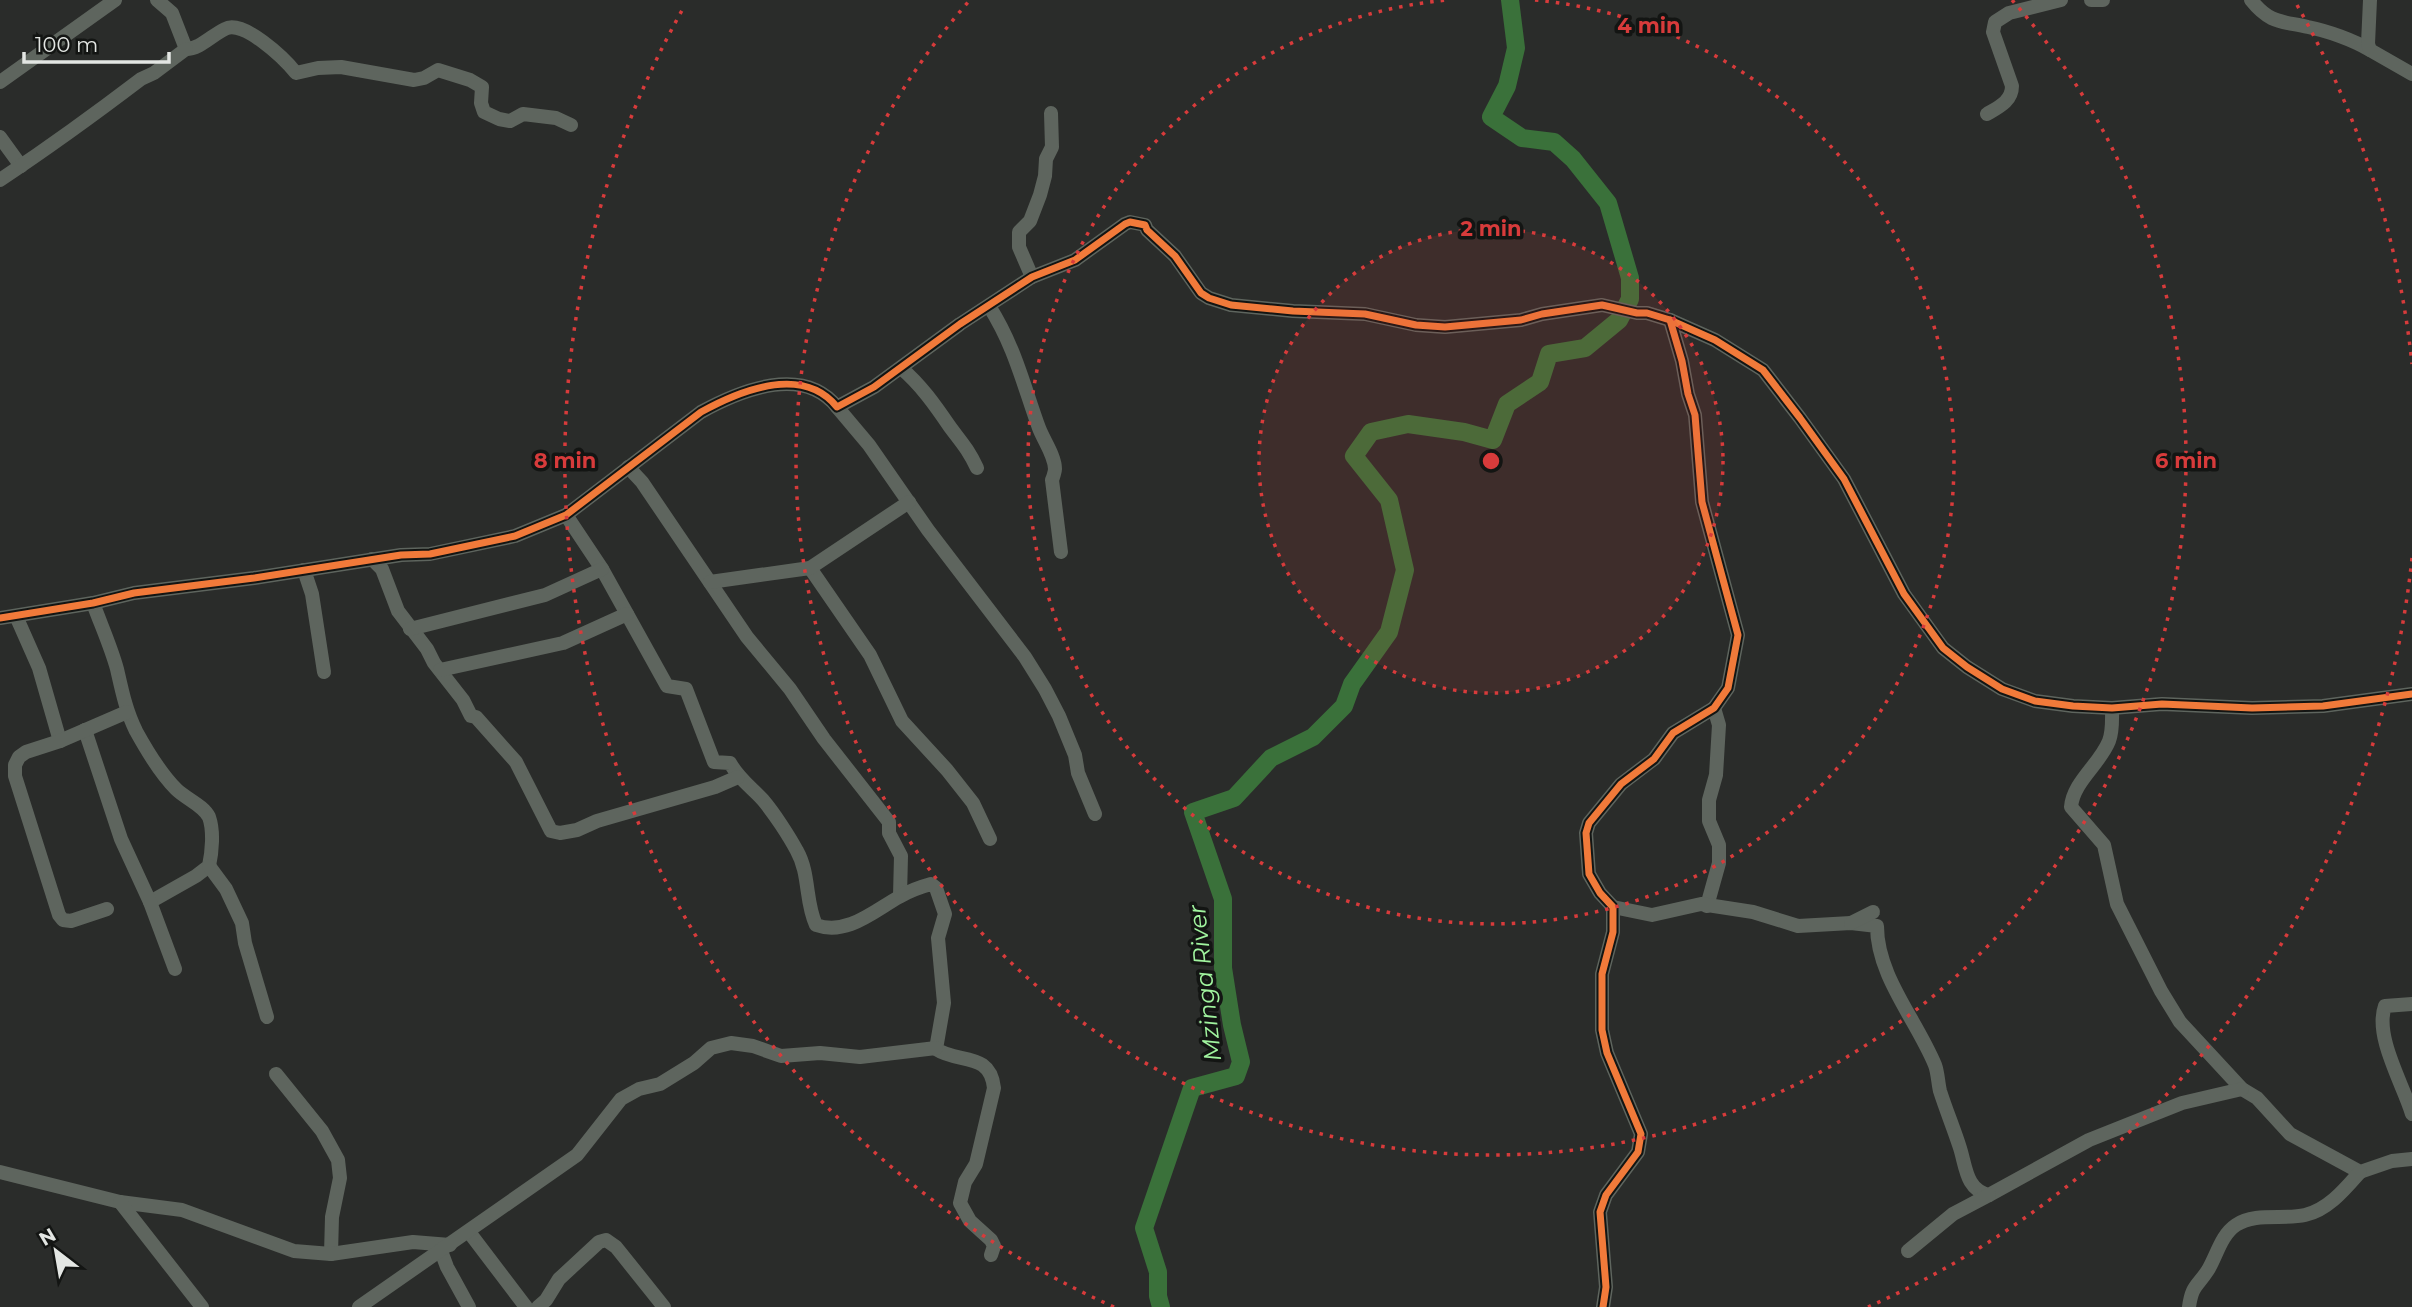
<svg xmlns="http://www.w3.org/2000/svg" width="2412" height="1307" font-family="Montserrat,sans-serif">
<rect width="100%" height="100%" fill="#2a2c2a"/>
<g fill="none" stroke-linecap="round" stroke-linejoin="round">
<path stroke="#3a713a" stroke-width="18" d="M1161 1307 1158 1296V1272L1144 1228 1192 1088 1236 1076 1241 1062 1232 1025 1223 968V899L1193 812 1234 798 1271 758 1313 737 1344 706 1352 684 1389 632 1405 570 1389 500 1354 456 1371 432 1408 424 1464 432 1493 440 1507 404 1540 382 1549 354 1585 348 1619 320 1630 299V278L1608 203 1573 159 1554 142 1522 138 1491 117 1507 86 1516 48 1510 0"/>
<g stroke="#5e655e" stroke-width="14">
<path d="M157 0 172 13 186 49C200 49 212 35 225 29 243 19 284 58 296 73L318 68 341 67 414 80 424 78 438 70 470 80 482 87 481 103 484 112 499 119 510 121 523 114 556 118 571 125"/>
<path d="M2091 0H2103"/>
<path d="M2251 0C2270 24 2282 21 2308 27 2328 31 2353 40 2370 50"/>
<path d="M2370 0 2368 44 2370 50 2412 74"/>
<path d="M0 82 115 0"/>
<path d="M1987 114C1999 107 2012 101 2012 86L1993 32 1995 22 2009 13 2061 0"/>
<path d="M0 137 21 166"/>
<path d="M0 180C48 148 95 114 141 79L154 73 186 49"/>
<path d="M1032 277 1019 247V232L1030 221 1040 195 1045 176 1046 159 1052 147 1051 113"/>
<path d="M989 306C1015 347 1023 384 1039 428 1044 441 1055 456 1055 469 1055 471 1053 478 1052 480L1061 552"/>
<path d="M901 368C921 385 935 405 950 427 962 443 968 449 977 468"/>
<path d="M837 407 869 445 928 530 1025 657 1045 689 1059 716 1075 755 1078 773 1095 814"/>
<path d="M628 467 642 482 747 637 790 689 824 739 889 822V833L901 856 900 896"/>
<path d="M566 515 602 569 667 686 686 689 714 762 730 763C739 779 751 787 763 800 774 813 789 836 797 851 810 874 805 902 816 925 847 936 874 911 899 897 909 891 920 887 931 884L936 888 945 914 938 938 944 1003 936 1049C958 1064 990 1051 994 1088L976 1164 965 1182 960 1203 970 1221 991 1240 994 1246 991 1255"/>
<path d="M372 559 382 569 398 611 427 649 434 663 463 700 471 716 476 717 516 762 551 831 560 833 577 830 597 821 715 787 738 777"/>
<path d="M810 568 870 655 902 721 947 770 973 803 990 839"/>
<path d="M304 570 312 594 324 672"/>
<path d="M710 582 810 568 909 502"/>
<path d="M93 603C101 625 111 647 117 669 122 691 126 711 136 731 147 751 160 773 176 789 186 799 203 805 209 817 214 831 212 852 209 866L196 876 150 902"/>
<path d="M16 616 39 668 60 741"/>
<path d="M0 618 93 603 134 593 254 578 401 555 430 554 515 536 566 515 701 412C741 390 803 365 837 407L874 387 960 324 1032 277 1075 260 1125 224 1130 222 1145 225 1147 230 1175 256 1201 293 1209 298 1231 305 1293 311 1365 314 1416 325 1445 327 1521 320 1542 314 1602 305 1637 313H1647L1670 320 1715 340 1763 370 1800 418 1844 479 1904 594 1943 648 1967 667 2002 689 2035 701 2073 706 2112 708 2162 704 2252 708 2323 706 2412 694"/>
<path d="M410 629 545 595 602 569"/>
<path d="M440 670 563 643 627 614"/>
<path d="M2112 708C2112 719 2113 731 2109 741 2100 764 2073 782 2071 807L2104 845 2117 904 2161 991 2180 1022 2242 1089 2257 1098 2290 1134 2360 1172 2392 1161 2412 1159"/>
<path d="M85 730 121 839 150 902 175 969"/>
<path d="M209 866 226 889 242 923 245 943 267 1017"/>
<path d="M1707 906 1719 863V845L1709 821V800L1716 775 1719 725 1714 708"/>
<path d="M1613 907 1652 915 1701 904 1753 912 1798 926 1851 923 1877 926C1877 976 1916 1019 1935 1065 1938 1073 1938 1083 1940 1091 1946 1110 1954 1129 1960 1148 1966 1167 1966 1190 1989 1195L2089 1140 2182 1103 2242 1089"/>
<path d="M107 909 71 921 63 920 59 915 15 776V765L19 757 26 752 60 741 127 712"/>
<path d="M1851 923 1873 912"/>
<path d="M2412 1004 2385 1006C2374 1036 2403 1084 2412 1114"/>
<path d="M276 1074 322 1131 338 1160 340 1178 332 1217 331 1254"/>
<path d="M0 1172 120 1202 182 1210 294 1251 331 1254 413 1242 450 1245"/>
<path d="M120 1202 202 1307"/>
<path d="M469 1232 526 1307"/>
<path d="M441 1251 447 1267 469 1307"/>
<path d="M1908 1251 1953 1214 1989 1195"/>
<path d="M359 1307 577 1155 621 1099 639 1089 660 1084 694 1063 711 1048 731 1043 753 1046 781 1056 820 1053 860 1057 936 1048"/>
<path d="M538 1307 546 1300 559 1279 599 1242 606 1240 616 1247 664 1307"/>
<path d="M1603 1307 1606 1287 1600 1212 1606 1195 1638 1152 1641 1134 1607 1053 1602 1030V974L1613 932V907L1600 893 1589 874 1586 833 1589 823 1621 784 1654 759 1673 733 1714 708 1728 688 1738 635 1702 502 1695 415 1688 394 1682 361 1670 320"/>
<path d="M2189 1307C2192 1285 2197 1287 2208 1270 2217 1255 2221 1235 2236 1225 2255 1212 2284 1220 2305 1215 2328 1210 2345 1189 2360 1172"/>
</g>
<defs>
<g id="cycleway">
<path d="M0 618 93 603 134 593 254 578 401 555 430 554 515 536 566 515 701 412C741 390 803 365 837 407L874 387 960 324 1032 277 1075 260 1125 224 1130 222 1145 225 1147 230 1175 256 1201 293 1209 298 1231 305 1293 311 1365 314 1416 325 1445 327 1521 320 1542 314 1602 305 1637 313H1647L1670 320 1715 340 1763 370 1800 418 1844 479 1904 594 1943 648 1967 667 2002 689 2035 701 2073 706 2112 708 2162 704 2252 708 2323 706 2412 694"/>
<path d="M1603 1307 1606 1287 1600 1212 1606 1195 1638 1152 1641 1134 1607 1053 1602 1030V974L1613 932V907L1600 893 1589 874 1586 833 1589 823 1621 784 1654 759 1673 733 1714 708 1728 688 1738 635 1702 502 1695 415 1688 394 1682 361 1670 320"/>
</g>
</defs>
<use href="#cycleway" stroke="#131513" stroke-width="11"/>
<use href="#cycleway" stroke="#f17a3a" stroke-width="7"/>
</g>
<circle cx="1491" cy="461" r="232" fill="#d73b3b" fill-opacity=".12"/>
<g fill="none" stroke="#d73b3b" stroke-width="3.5" stroke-dasharray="3.5 7">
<circle cx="1491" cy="461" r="232"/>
<path d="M1535 0A463 463 0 1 1 1447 0"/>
<path d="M2012 0A695 695 0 1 1 970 0"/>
<path d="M2412 558A926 926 0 0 1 1868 1307M1114 1307A926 926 0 0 1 685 5M2297 5A926 926 0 0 1 2412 364"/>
</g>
<g text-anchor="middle" stroke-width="7" stroke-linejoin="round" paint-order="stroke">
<g font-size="24" font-style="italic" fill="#a1f49f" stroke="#131513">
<text transform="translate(1205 983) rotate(-96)" y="8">Mzinga River</text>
</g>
</g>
<circle cx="1491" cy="461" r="10" fill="#d73b3b" stroke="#131513" stroke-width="3.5"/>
<g font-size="21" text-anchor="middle" font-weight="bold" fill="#d73b3b" stroke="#131513" stroke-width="7" stroke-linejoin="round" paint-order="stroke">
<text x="1649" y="33">4 min</text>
<text x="1491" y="236">2 min</text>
<text x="2186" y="468">6 min</text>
<text x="565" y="468">8 min</text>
</g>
<g transform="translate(56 1251) rotate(329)" stroke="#131513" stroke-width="5" paint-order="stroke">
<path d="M0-5L12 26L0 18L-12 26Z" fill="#e3e6e3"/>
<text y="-10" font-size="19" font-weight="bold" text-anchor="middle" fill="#e3e6e3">N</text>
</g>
<path d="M24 52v10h145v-10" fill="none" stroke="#e3e6e3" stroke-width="3.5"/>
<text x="35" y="52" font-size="21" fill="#e3e6e3" stroke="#131513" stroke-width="5" paint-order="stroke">100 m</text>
</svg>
